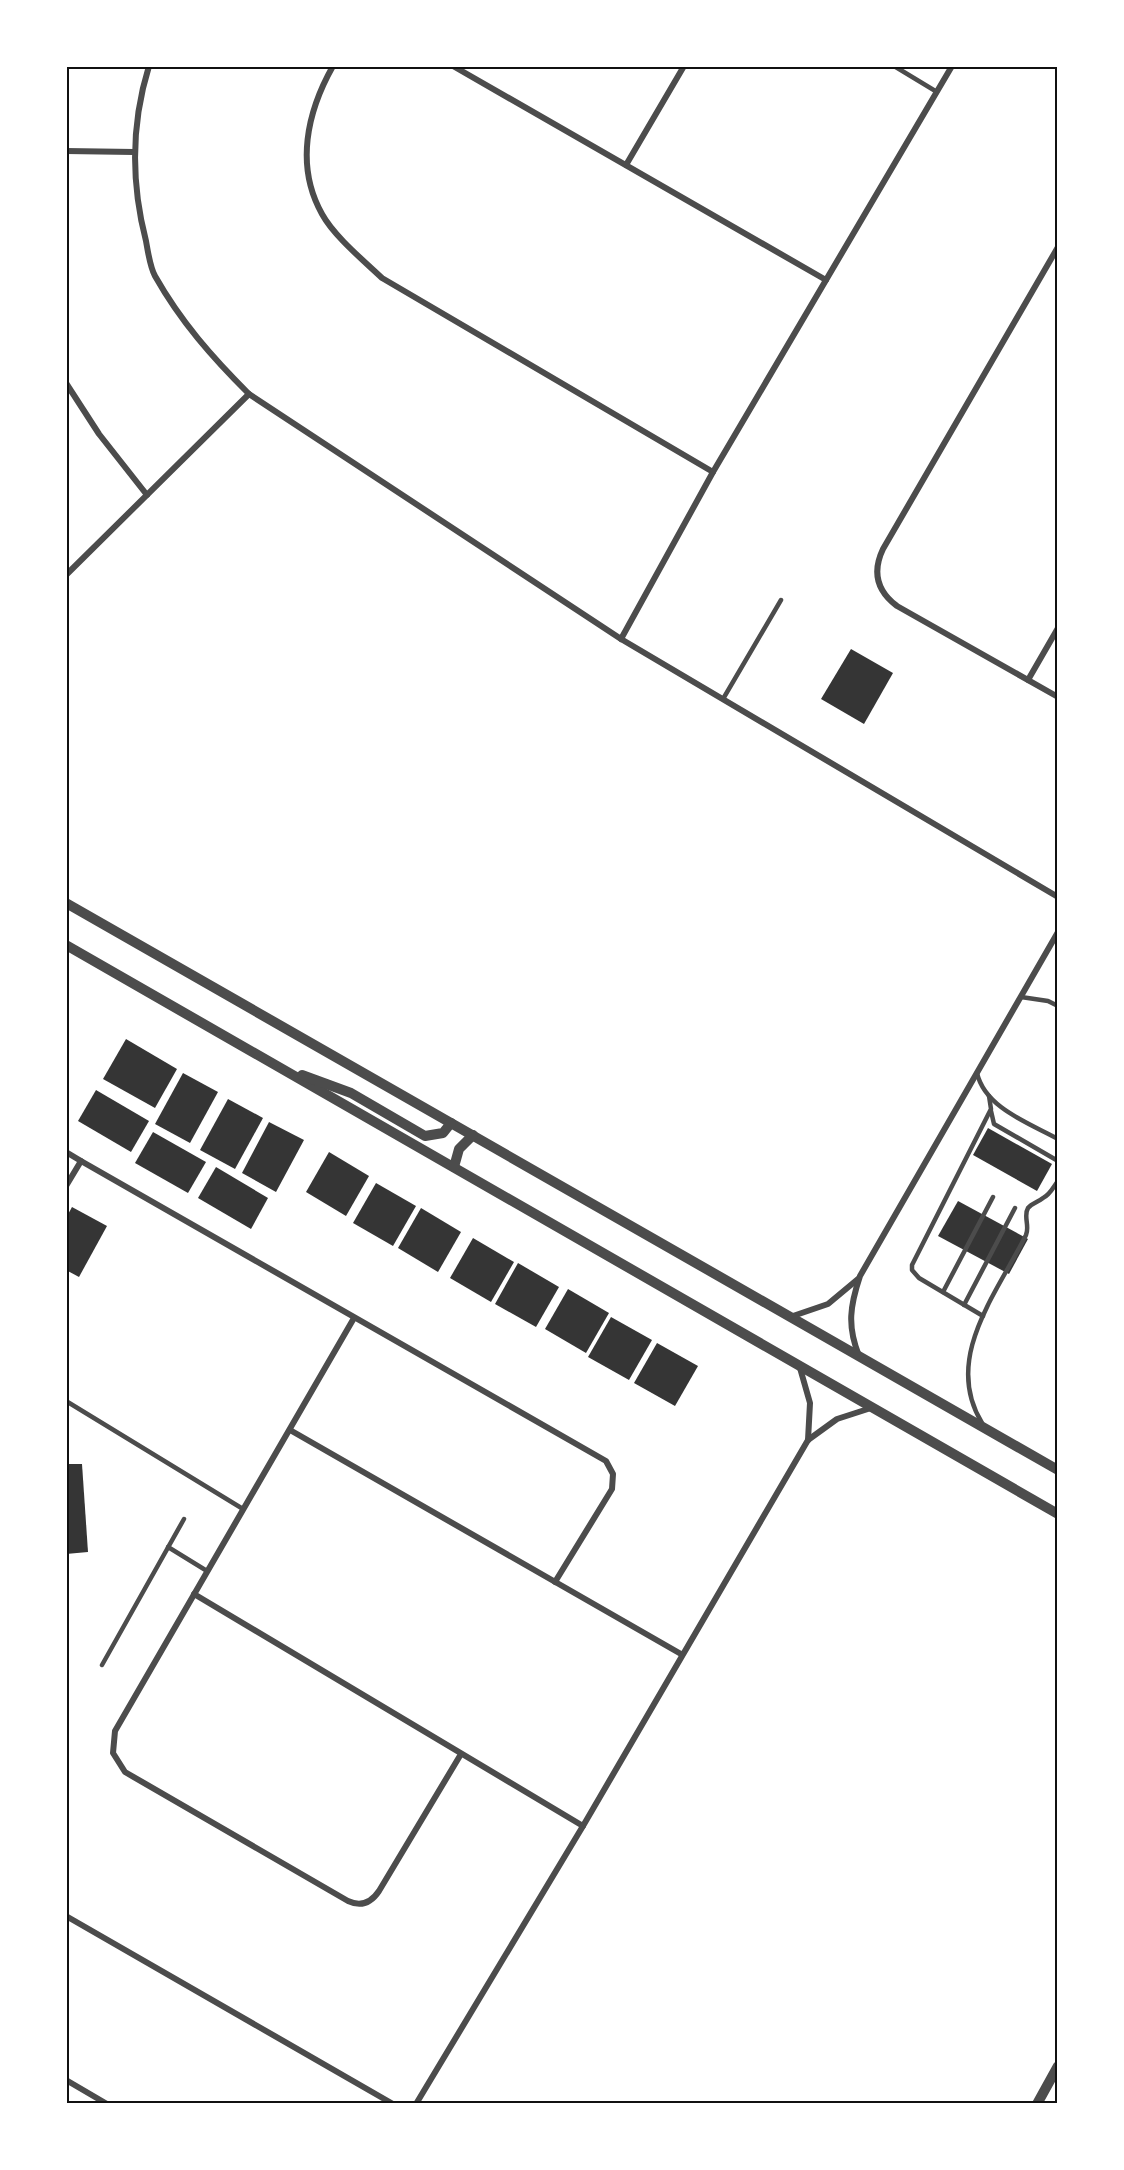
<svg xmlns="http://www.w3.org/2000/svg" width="1124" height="2170" font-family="'Work Sans',sans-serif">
<rect width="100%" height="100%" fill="#fff"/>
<g fill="#353535">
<path d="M851 649 893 673 864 724 821 699Z"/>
<path d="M126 1039 177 1069 155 1108 103 1079Z"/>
<path d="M183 1073 218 1092 190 1143 155 1124Z"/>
<path d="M96 1090 149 1121 131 1152 78 1121Z"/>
<path d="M228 1099 263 1118 235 1169 200 1150Z"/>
<path d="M269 1122 304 1140 276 1192 242 1173Z"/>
<path d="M988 1128 1052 1164 1037 1191 973 1155Z"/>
<path d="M153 1132 206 1162 188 1193 135 1163Z"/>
<path d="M329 1152 369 1176 346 1216 306 1192Z"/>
<path d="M216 1167 268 1198 251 1229 198 1198Z"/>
<path d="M376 1183 416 1206 393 1246 353 1223Z"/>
<path d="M958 1201 1028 1239 1009 1274 938 1236Z"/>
<path d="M72 1207 107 1226 79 1277 66 1270V1218Z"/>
<path d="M421 1208 461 1232 438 1272 398 1248Z"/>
<path d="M473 1238 514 1262 491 1302 450 1278Z"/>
<path d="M518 1263 559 1287 536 1327 495 1304Z"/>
<path d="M568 1289 609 1313 586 1353 545 1329Z"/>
<path d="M611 1317 652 1340 629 1380 588 1357Z"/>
<path d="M657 1343 698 1366 675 1406 634 1383Z"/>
<path d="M66 1464H82L88 1552 66 1554Z"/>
</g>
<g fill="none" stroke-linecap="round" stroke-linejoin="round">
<g stroke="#4c4c4c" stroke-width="4.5">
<path d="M894 66 937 92"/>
<path d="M723 699 781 600"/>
<path d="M1021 997 1048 1001 1058 1006"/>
<path d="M977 1073C985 1108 1029 1123 1058 1139"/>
<path d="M991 1111 994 1124 1058 1161"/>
<path d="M943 1292 993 1197"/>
<path d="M964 1305 1015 1208"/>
<path d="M983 1316 919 1278 912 1270V1265L991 1109 989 1096"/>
<path d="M66 1401 243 1509"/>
<path d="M982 1423C942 1358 998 1292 1026 1235 1030 1226 1023 1216 1028 1208 1032 1203 1038 1202 1043 1198 1050 1195 1054 1186 1058 1181"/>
<path d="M168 1547 207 1571"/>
<path d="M102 1665 184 1519"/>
</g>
<g stroke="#4c4c4c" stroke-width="6">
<path d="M149 66C131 124 131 183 146 241 148 252 150 267 155 276 181 322 212 357 249 394L621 639 1058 897"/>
<path d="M333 66C307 112 295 166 322 214 334 236 363 260 382 278L713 472"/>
<path d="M453 66 826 280"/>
<path d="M66 151 134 152"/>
<path d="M626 165 684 66"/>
<path d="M1058 247 883 549C872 572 877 591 897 606L1058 697"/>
<path d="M66 383 99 434 147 495"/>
<path d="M66 575 249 394"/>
<path d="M621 639 713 472 952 66"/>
<path d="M1028 680 1058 628"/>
<path d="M66 1152 81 1161 66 1186"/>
<path d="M81 1161 606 1461 613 1474 612 1489 555 1582"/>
<path d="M790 1317 828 1304 858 1279"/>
<path d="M354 1318 115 1731 113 1753 125 1772 348 1901C361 1907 371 1903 379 1891L461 1754"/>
<path d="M859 1356C847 1326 850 1306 860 1276L1058 932"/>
<path d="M800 1368 810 1403 808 1440"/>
<path d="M290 1430 681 1654"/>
<path d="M194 1594 583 1826"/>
<path d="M66 1916 393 2104"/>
<path d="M66 2080 107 2104"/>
<path d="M416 2104 583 1826 808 1440 837 1419 871 1408"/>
</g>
<g stroke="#4c4c4c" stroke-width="10">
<path d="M66 903 1058 1470"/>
<path d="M66 945 1058 1514"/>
<path d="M302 1075 351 1093 425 1136 443 1133 451 1123"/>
<path d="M454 1167 459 1149 473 1135"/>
<path d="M1037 2104 1058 2066"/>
</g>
</g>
<rect width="1124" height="2170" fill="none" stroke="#ffffff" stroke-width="135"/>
<rect x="68" y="68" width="988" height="2034" fill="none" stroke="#111" stroke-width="2"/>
</svg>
